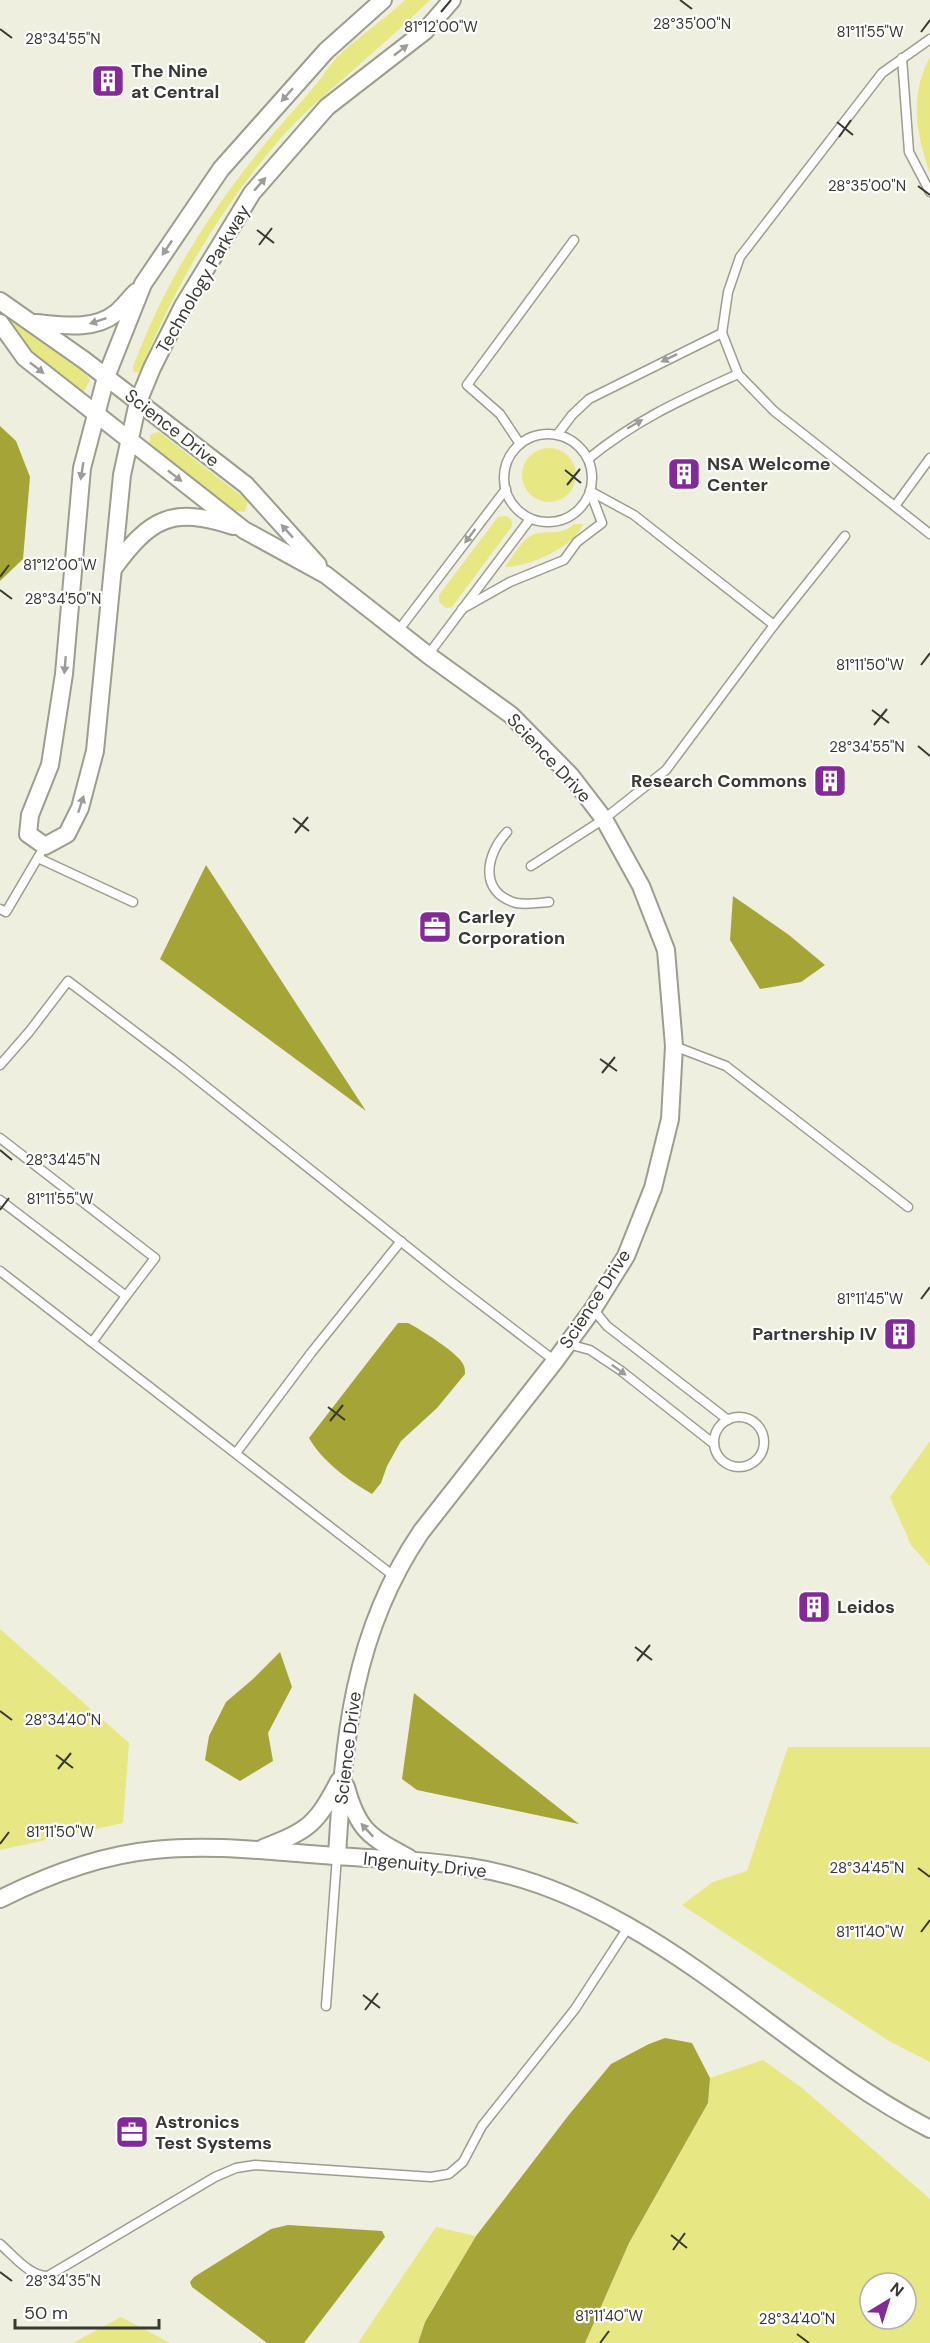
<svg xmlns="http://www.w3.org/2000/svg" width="930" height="2343" font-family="'DM Sans',sans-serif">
<rect width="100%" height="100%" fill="#eeefde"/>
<g fill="#e7e783" fill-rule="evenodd">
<path d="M405 0H430C410 19 390 38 369 56 337 85 302 112 274 146 217 214 172 291 140 373L134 372 133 367C171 265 229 183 301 102 308 94 315 86 322 77 327 70 332 62 338 56 359 36 384 20 405 0Z"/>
<path d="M930 57V173C916 134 909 95 930 57Z"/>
<path d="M6 314 83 371 90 380 84 391 76 389 24 346 3 318Z"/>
<path d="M159 432 248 501 245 512 235 511 149 445 151 434Z"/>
<circle cx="549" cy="475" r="27"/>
<path d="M506 516 511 519 512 526 452 607 446 608 439 602V595L498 517Z"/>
<path d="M574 524H583C575 547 528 567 505 567 514 555 523 536 538 533 553 531 562 535 574 524Z"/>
<path d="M930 1441V1566L911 1545 890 1497Z"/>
<path d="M0 1629 129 1743 123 1823 0 1850Z"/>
<path d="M788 1747H930V2062L889 2041 682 1905 713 1882 747 1871Z"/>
<path d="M763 2060 802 2088 930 2199V2343H585L629 2243 708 2103 710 2078ZM870 2283H906V2319H870Z"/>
<path d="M436 2227 476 2236 425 2321 418 2343H358Z"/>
<path d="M121 2317 170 2343H73Z"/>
</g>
<g fill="#a5a437">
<path d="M0 426 16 441 30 477 23 559 0 581Z"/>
<path d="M206 865 366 1111 160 959Z"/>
<path d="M733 896 789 935 825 965 801 982 760 989 730 940Z"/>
<path d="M408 1323C420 1329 458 1353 463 1364 465 1367 465 1371 465 1374L437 1408 401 1441 387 1466 381 1483 372 1494C348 1480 323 1462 309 1438L398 1323Z"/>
<path d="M280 1652 292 1687 268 1733 273 1761 240 1781 205 1760 209 1736 226 1702 253 1679Z"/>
<path d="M414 1693 579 1824 417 1790 402 1779Z"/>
<path d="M665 2038 692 2043 710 2078 708 2103 629 2243 585 2343H418L425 2322 476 2236 568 2116 611 2064 649 2044Z"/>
<path d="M288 2225 382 2231 385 2237 304 2343H267L192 2287 190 2282 194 2277 271 2229Z"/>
</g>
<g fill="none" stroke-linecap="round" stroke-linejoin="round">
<defs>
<g id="service">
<path d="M930 39 882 73 740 257 728 292 722 333 738 374 774 411 930 534"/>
<path d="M902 58 909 152 930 192"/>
<circle cx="548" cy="478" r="44"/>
<path d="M557 435 572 415 589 399 722 333"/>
<path d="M520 444 500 414 467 385 574 240"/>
<path d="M588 459C637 419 681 400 738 374"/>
<path d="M590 491 634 515 774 625"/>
<path d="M895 506 930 458"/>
<path d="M462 609 510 582 564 560 577 542 602 523 590 491"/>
<path d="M398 631 506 489"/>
<path d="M428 655 530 519"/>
<path d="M507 832C486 854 478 892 516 903 526 905 538 903 549 902"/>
<path d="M38 858 133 902"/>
<path d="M531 866 604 819 666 770 774 625 845 536"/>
<path d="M0 909 6 912 40 854"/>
<path d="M674 1046 726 1066 908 1207"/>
<path d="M0 1065 29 1032 68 981 179 1065 453 1283 555 1361"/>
<path d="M0 1138 155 1258 126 1296 0 1200"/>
<path d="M0 1271 395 1577"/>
<path d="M593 1309 607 1326 728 1420"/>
<path d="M93 1341 126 1296"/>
<path d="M568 1344 590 1350 620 1370 714 1444"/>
<circle cx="739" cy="1442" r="25"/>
<path d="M236 1453 311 1353 401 1241"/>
<path d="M326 2006 337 1856"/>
<path d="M0 2244C13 2255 30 2277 48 2276L215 2177 236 2168 255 2165 431 2177 449 2174 463 2162 482 2126 575 2009 629 1926"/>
</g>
<g id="minor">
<path d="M383 0 326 51 221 169 143 284 106 377 82 468 64 674 50 765 30 815 28 834 45 846 67 834 80 808 95 751 122 475 138 402 152 368 183 306 252 193 327 107 425 31 452 0"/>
<path d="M0 301 84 360 246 485 318 565"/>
<path d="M0 323 25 358 244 530 326 575 428 655 511 715 571 776 604 819 641 886 666 950 674 1046 670 1119 653 1188 626 1256 593 1309 555 1361 421 1532C352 1634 344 1738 337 1856"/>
<path d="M36 323C61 325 94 331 116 313 123 307 129 299 136 292"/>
<path d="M113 569C150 518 172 506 233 526"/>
<path d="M346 1787C358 1831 370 1837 409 1858"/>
<path d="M263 1848C309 1830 316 1825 339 1781"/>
<path d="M0 1899C48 1875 101 1855 154 1850 210 1844 266 1851 322 1855 371 1859 421 1859 469 1867 525 1875 577 1897 626 1925 733 1985 821 2073 930 2129"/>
</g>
</defs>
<use href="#service" stroke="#9d9d8e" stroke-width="11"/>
<use href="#minor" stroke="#9d9d8e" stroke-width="20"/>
<use href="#service" stroke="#fff" stroke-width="8"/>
<use href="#minor" stroke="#fff" stroke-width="16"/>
</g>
<defs><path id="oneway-solid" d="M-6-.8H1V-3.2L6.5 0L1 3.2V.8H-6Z" transform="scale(1.5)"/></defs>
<g fill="#9c9c98">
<use href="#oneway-solid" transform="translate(401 50) rotate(-38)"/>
<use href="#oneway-solid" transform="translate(287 95) rotate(131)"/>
<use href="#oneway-solid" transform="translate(260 184) rotate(-49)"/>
<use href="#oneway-solid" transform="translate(167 248) rotate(124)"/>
<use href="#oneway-solid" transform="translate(98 321) rotate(162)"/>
<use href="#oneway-solid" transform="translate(669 358) rotate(154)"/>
<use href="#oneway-solid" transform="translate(37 368) rotate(38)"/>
<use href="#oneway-solid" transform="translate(635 424) rotate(-30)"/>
<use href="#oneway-solid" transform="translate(82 471) rotate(99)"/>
<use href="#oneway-solid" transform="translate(175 476) rotate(38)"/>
<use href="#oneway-solid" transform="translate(287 531) rotate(-132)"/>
<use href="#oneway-solid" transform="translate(470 536) rotate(127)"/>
<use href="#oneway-solid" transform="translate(65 665) rotate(95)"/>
<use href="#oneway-solid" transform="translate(81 804) rotate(-72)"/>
<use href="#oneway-solid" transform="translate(619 1370) rotate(36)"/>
<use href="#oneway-solid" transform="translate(367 1830) rotate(-133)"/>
</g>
<path fill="none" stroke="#383932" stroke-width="2" d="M680 0 692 9M441 12 451 0M0 29 12 38M921 32 930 20M837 122 853 135M839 137 851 120M918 186 930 195M257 230 274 243M259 245 272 228M565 470 581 483M567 485 580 469M0 577 9 565M0 590 12 599M921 665 930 653M872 710 889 723M874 725 887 709M918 746 930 756M293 818 309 831M295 833 308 817M600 1059 617 1071M602 1073 615 1057M0 1150 12 1160M0 1210 9 1198M921 1299 930 1287M328 1407 345 1420M330 1421 343 1405M635 1647 652 1660M637 1661 650 1645M0 1711 12 1720M56 1755 73 1768M58 1769 71 1753M0 1844 9 1832M918 1868 930 1877M921 1932 930 1920M363 1995 380 2008M365 2010 378 1993M671 2235 687 2248M673 2250 685 2233M0 2272 12 2281M797 2334 809 2343M600 2343 609 2331"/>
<defs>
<symbol id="building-square" viewBox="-11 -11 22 22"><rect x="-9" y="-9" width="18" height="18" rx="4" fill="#822a98" stroke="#fff"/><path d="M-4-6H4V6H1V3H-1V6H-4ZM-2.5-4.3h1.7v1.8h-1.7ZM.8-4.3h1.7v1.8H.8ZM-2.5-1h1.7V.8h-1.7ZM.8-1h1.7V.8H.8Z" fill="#fff"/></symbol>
<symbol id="office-square" viewBox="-11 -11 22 22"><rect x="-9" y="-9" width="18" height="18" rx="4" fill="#822a98" stroke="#fff"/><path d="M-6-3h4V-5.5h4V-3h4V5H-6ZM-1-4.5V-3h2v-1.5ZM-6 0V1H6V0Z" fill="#fff"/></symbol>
</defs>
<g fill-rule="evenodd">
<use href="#building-square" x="89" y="62" width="38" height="38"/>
<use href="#building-square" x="665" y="455" width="38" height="38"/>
<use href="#building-square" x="811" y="762" width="38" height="38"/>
<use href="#office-square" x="416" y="908" width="38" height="38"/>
<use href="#building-square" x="881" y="1315" width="38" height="38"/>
<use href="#building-square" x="795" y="1588" width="38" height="38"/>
<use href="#office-square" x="113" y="2113" width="38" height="38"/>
</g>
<g text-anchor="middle" stroke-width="4.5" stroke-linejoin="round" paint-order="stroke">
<g font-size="18" font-weight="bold" fill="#383932" stroke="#fff" text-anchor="start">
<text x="131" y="77">The Nine<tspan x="131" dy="21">at Central</tspan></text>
<text x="707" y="470">NSA Welcome<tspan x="707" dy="21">Center</tspan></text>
<text x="807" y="787" text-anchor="end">Research Commons</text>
<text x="458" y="923">Carley<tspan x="458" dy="21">Corporation</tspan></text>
<text x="877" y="1340" text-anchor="end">Partnership IV</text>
<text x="837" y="1613">Leidos</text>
<text x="155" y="2128">Astronics<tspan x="155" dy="21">Test Systems</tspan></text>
</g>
<g font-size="18" fill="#383932" stroke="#fff">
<text transform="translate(203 279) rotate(-60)" y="6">Technology Parkway</text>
<text transform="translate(172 428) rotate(38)" y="6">Science Drive</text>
<text transform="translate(549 758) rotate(47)" y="6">Science Drive</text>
<text transform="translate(595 1299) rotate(-57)" y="6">Science Drive</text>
<text transform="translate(348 1748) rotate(-83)" y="6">Science Drive</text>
<text transform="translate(425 1865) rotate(6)" y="6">Ingenuity Drive</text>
</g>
</g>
<g font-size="15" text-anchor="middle" fill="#383932" stroke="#fff" stroke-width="4.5" stroke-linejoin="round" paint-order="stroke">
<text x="692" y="29">28°35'00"N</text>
<text x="441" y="32">81°12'00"W</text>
<text x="870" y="37">81°11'55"W</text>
<text x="63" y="44">28°34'55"N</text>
<text x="867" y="191">28°35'00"N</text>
<text x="60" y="570">81°12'00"W</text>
<text x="63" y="604">28°34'50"N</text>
<text x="870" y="670">81°11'50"W</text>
<text x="867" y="752">28°34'55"N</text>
<text x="63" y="1165">28°34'45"N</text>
<text x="60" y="1204">81°11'55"W</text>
<text x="870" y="1304">81°11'45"W</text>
<text x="63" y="1725">28°34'40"N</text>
<text x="60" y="1837">81°11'50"W</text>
<text x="867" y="1873">28°34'45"N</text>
<text x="870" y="1937">81°11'40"W</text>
<text x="63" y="2286">28°34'35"N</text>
<text x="609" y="2321">81°11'40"W</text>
<text x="797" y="2324">28°34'40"N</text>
</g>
<g transform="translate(888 2301) rotate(38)"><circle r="28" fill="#ffffff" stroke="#afb0ad" stroke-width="1.5"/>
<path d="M0-4.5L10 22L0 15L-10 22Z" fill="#822a98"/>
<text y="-9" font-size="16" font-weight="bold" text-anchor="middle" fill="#383932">N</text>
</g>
<path d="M15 2319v9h144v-9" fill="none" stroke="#383932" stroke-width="3"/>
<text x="24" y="2319" font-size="18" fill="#383932" stroke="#ffffff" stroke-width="4.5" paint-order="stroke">50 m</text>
</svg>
